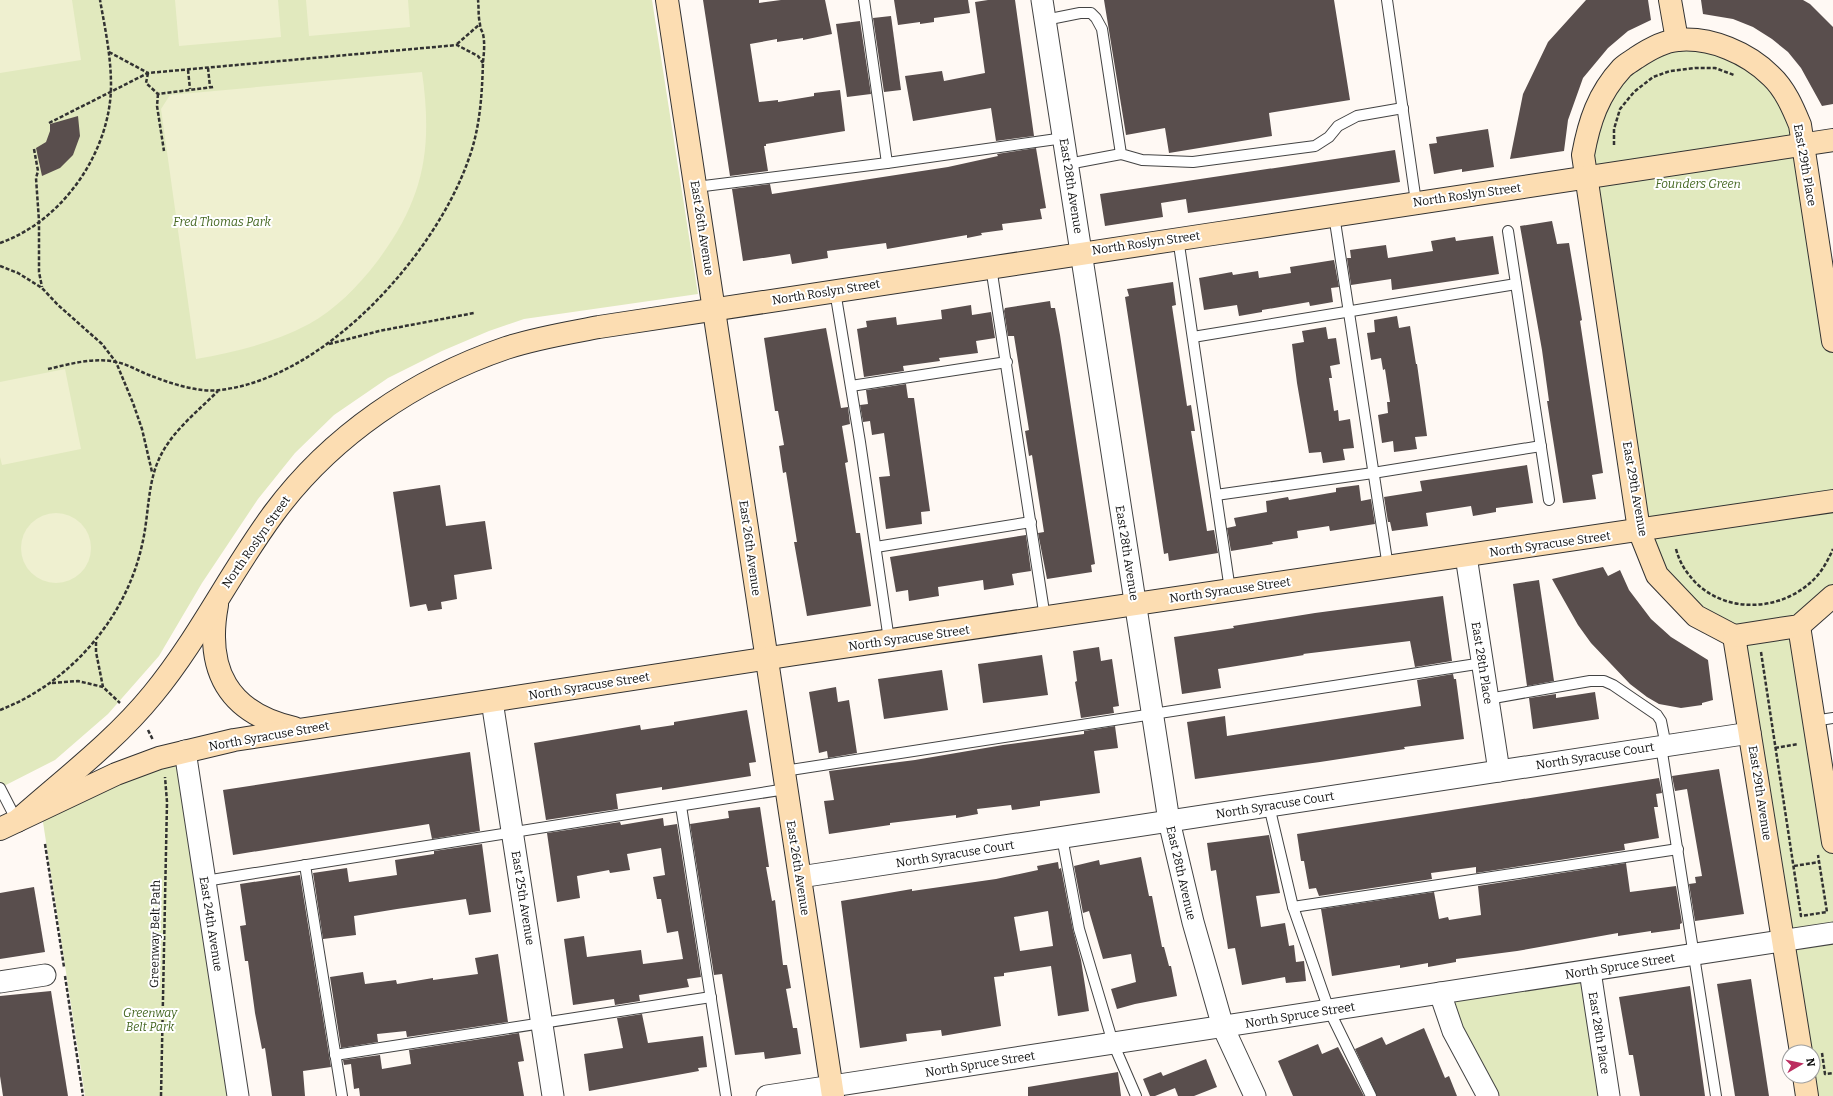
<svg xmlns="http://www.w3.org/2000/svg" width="1833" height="1096" font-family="Bitter,serif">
<rect width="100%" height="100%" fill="#fff9f4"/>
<g fill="#e1e9be">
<path d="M0 0H652L698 294 524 319 489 331 442 351 388 378 334 415 295 453 258 499 202 583 159 656 108 714 55 760 0 788Z"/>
<path d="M1709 42 1789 99 1833 341V596L1799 626 1833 842V1096H1807L1813 1076V1052H1801L1734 636 1696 616 1639 530 1588 128 1648 49Z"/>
<path d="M185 751 238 1096H85L41 809Z"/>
<path d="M1590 971 1609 1096H1488L1440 993Z"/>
</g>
<g fill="#eff0d0">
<path d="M0 0H72L81 60 0 73Z"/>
<path d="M175 0H278L281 37 179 46Z"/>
<path d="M306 0H408L410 27 309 36Z"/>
<path d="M422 72C433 150 424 199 376 263 358 286 335 310 309 324 273 343 236 352 196 359L161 109 170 95Z"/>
<path d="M65 369 81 449 2 465 0 457V382Z"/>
<circle cx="56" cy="548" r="35"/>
</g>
<g fill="#594e4d" fill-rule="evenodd">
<path d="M703 0H759V3L781 0H825L832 34 803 40V38L777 42V39L750 44 756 83 759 102 778 100V102L814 96V93L840 90 845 131 766 144V146H764L768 171 730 176Z"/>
<path d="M894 0H968L970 13 934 18V22L920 24V22L898 25Z"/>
<path d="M988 0H1015L1034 136 996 141 991 108 913 121 905 76 942 71 944 81 985 73 975 2Z"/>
<path d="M1104 0H1334L1350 100 1269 113 1272 136 1169 153 1165 128 1126 135Z"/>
<path d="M1586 0H1648L1651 20 1628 31 1608 48 1583 78 1568 120 1564 151 1510 159 1523 94 1548 42Z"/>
<path d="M1701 0H1803L1810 4 1833 27V104L1822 106 1801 68 1788 52 1772 39 1753 27 1733 19 1703 14Z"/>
<path d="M891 16 901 90 884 92 873 18Z"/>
<path d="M860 21 871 94 847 97 836 24Z"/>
<path d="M78 116 80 136 73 155 60 168 42 176 36 148 46 142 50 131V124Z"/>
<path d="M1488 129 1494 167 1462 172V169L1434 174 1429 144 1437 143 1436 137Z"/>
<path d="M1036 148 1046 208 1040 209 1042 219 1002 224 1003 230 981 233 982 235 967 238V235L887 249 886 243 827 251 828 258 792 264 790 254 743 261 732 189 770 184 772 194 948 167 998 156 997 154Z"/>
<path d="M1395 150 1400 182 1188 213 1186 199 1161 203 1163 217 1105 226 1100 194Z"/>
<path d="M1552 221 1557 244 1569 243 1582 320 1580 321 1603 473 1592 475 1596 499 1563 503 1547 401H1549L1542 350 1520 226Z"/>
<path d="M1493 236 1499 274 1392 290 1391 279 1351 285 1347 258H1351L1350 250 1386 245 1388 258 1433 251 1431 241 1455 237 1456 241Z"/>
<path d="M1334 260 1339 287 1331 288 1333 302 1310 306 1309 302 1262 310V312L1239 316 1237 305 1204 310 1199 278 1232 272 1233 275 1258 271 1259 278 1291 273 1290 267Z"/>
<path d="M1173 282 1176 305 1172 306 1187 406 1191 405 1195 431H1191L1207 531 1214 530 1218 553 1169 561 1168 553 1164 554 1125 297 1129 296 1127 289Z"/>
<path d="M1050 301 1051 308H1055L1060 335 1095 564 1091 565 1092 572 1047 579 1038 533 1044 532 1032 455 1029 456 1025 431 1029 430 1014 336H1008L1004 311 1005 308Z"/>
<path d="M971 305 972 315 991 312 995 338 976 341 978 353 939 358 940 361 903 366 904 371 864 377 857 329 867 327 866 321 896 317 897 325 942 319 941 310Z"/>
<path d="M1397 316 1399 328 1410 326 1416 364H1417L1427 436 1415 437 1417 449 1394 452 1393 441 1382 443 1378 415 1388 413 1387 402H1390L1385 369 1383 370 1381 358 1371 360 1367 333 1375 332 1374 320Z"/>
<path d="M1326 327 1328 339 1336 338 1340 364 1330 366 1332 378H1329L1334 411 1338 410 1339 421 1350 419 1354 448 1343 449 1345 460 1323 463 1321 452 1309 453 1297 383 1292 344 1304 342 1302 331Z"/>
<path d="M826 328 841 408 848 407 850 424 842 426 848 462 845 463 856 533H860L871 606 807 616 794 542H797L786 472 783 473 779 446 784 445 778 411H775L764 338Z"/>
<path d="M906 384 908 398H914L930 511 921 512 922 524 886 529 879 477 890 476 884 433 872 435 870 421 863 422 860 405 868 404 866 390Z"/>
<path d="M1527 465 1533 503 1496 508V512L1473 516 1471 506 1426 513 1428 526 1392 531 1390 522H1388L1384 497 1422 491 1420 481Z"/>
<path d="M440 485 446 526 485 521 492 569 454 575 457 599 441 602 442 609 428 611 426 604 410 607 393 492Z"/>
<path d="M1359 485 1361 501 1371 499 1375 524 1330 531 1329 526 1297 531 1298 538 1272 542 1273 544 1231 551 1227 528 1236 526 1234 518 1267 512 1266 501 1288 497 1289 500 1336 492V488Z"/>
<path d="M1026 535 1031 571 1012 574 1014 585 984 590 983 580 938 587 939 596 909 601 908 590 896 592 890 557Z"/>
<path d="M1603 567 1608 576 1620 570 1629 590 1651 619 1671 637 1708 660 1713 700 1702 703V705L1681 708 1659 704 1647 697 1630 684 1591 643 1578 625 1552 579Z"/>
<path d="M1539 580 1554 681 1527 686 1513 584Z"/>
<path d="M1443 596 1452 661 1415 667 1410 641 1303 654 1304 655 1218 669 1221 688 1182 694 1174 637 1234 628 1233 626 1315 613Z"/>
<path d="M1099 647 1101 661 1112 659 1119 706 1113 707 1114 713 1081 718 1075 682 1077 681 1073 651Z"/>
<path d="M1042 655 1048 695 983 703 978 664Z"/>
<path d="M942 670 948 710 884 719 878 679Z"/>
<path d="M1453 674 1454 679H1456L1464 739 1404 747 1405 749 1320 762 1195 779 1187 722 1225 716 1227 736 1421 706 1417 680Z"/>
<path d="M836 687 838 702 849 700 857 753 828 758 827 751 819 753 809 692Z"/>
<path d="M1595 692 1599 719 1533 729 1529 698 1556 694V698Z"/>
<path d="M747 710 756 762 749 763 751 776 662 790V787L616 794 618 809 546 820 534 743 640 725 641 730 674 725V722Z"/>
<path d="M1115 726 1118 748 1094 751 1100 793 1040 801V806L1012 810 1011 805 977 809 978 814 956 818V815L890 823V825L829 834 824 801 834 800 829 771 915 760 1003 745 1084 734V731Z"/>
<path d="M470 752 480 831 432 839 429 824 233 855 223 790Z"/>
<path d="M1719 769 1744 914 1695 921 1689 884 1696 883 1695 877 1702 876 1687 789 1675 791 1672 776Z"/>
<path d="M1659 778 1662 793 1656 794 1658 807H1654L1659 838 1624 844 1625 850 1476 873V867L1431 873 1432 879 1319 896 1316 888 1309 889 1304 861H1301L1297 834Z"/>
<path d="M760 807 769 867H766L772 901 775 900 783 965H787L791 988 786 989 793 1028H797L801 1054 765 1059 764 1052 735 1055 722 974 714 975 690 824 729 818 728 811Z"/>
<path d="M663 818 664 826 677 824 701 977 687 979 689 987 639 995 640 1001 615 1005 614 999 573 1005 564 939 584 936 587 957 641 950 643 964 683 959 678 931 667 933 661 899H657L653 877 665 875 661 848 627 854 630 870 610 873 609 870 577 876 580 898 557 902 547 833 620 822 621 825Z"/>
<path d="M1269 835 1280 893 1256 896 1261 927 1285 923 1289 946 1294 945 1296 962 1304 961 1306 981 1286 983 1285 977 1242 985 1235 948 1228 949 1216 870 1211 871 1207 843Z"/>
<path d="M482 844 491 912 469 915 466 899 397 909 354 916 356 935 323 939 313 873 347 868 349 882 397 875 395 860 434 854V851Z"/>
<path d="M1141 857 1149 896H1152L1162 947H1164L1169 966H1171L1177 996 1135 1004 1117 1009 1111 989 1136 982 1131 954 1103 959 1089 911 1083 913 1074 866 1099 860 1100 865Z"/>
<path d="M1058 862 1059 869 1061 868 1073 930 1081 960 1089 1011 1058 1016 1051 966 1004 973V976L994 977 1001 1026 942 1036 941 1030 906 1034 907 1041 860 1048 841 901 912 889V891L996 879 1038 870 1037 866ZM1048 911 1053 946 1020 951 1014 917Z"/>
<path d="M1626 863 1630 892 1676 886 1682 923 1680 924V929L1651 933V931L1618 936V933L1517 951 1456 959V962L1428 967V963L1400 968V965L1332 976 1321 909 1434 892 1439 919 1448 917 1449 920 1481 915 1478 886Z"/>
<path d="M300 875 331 1067 303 1071 305 1096H272L265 1048 262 1049 255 1013 248 961H245L240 926 246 925 240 884Z"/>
<path d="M34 887 45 952 0 959V893Z"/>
<path d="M498 954 508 1022 407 1037 406 1031 377 1034 378 1042 341 1048 330 977 363 972 365 984 396 980 397 984 433 978V980L478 974 475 958Z"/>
<path d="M1751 979 1769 1096H1735L1717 984Z"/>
<path d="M1690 986 1705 1096H1640L1633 1055H1629L1619 997Z"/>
<path d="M51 991 68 1096H3L0 1076V996Z"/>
<path d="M642 1014 648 1043 703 1036 707 1067 698 1068 699 1071 589 1091 584 1054 623 1048 617 1018Z"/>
<path d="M1424 1028 1445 1078 1449 1076 1457 1096H1377L1355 1049 1382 1037 1386 1045Z"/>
<path d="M519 1033 524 1061 518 1062 524 1096H360L359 1088 354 1089 351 1064 344 1065 343 1060 380 1055 382 1069 411 1064 409 1050Z"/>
<path d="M1318 1044 1322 1054 1338 1047 1364 1096H1293L1278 1061Z"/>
<path d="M1206 1059 1217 1087 1194 1096H1178L1175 1088 1155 1096H1150L1143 1079 1161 1072 1163 1076Z"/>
<path d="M1118 1072 1121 1096H1028V1087Z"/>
</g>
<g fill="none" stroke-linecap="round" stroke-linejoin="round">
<defs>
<g id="lane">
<path d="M864 0 887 163 1064 138"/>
<path d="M1387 0 1416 202"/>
<path d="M1045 20 1080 13H1091L1096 18 1102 29 1121 154 1142 160 1193 162 1315 146 1329 137 1338 126 1357 116 1403 108"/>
<path d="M1068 164 1121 154"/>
<path d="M696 187 887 163"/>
<path d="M1334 215 1388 567"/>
<path d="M1508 231 1549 500"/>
<path d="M1178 238 1230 590"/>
<path d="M991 267 1045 618"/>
<path d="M835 291 860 442 889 640"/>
<path d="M1193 337 1516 284"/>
<path d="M851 386 1007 362"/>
<path d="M1216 495 1373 473 1541 446"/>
<path d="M876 547 1031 522"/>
<path d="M1488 699 1590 681H1604L1613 685 1657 715 1661 721 1666 746"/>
<path d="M1814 721 1833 718"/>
<path d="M1661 746 1716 1096"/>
<path d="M784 771 1483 663"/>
<path d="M0 788 17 821"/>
<path d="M681 806 726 1096"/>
<path d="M1269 806 1293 907 1329 1010 1371 1096"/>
<path d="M1062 837 1079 929 1113 1043 1136 1096"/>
<path d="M305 865 342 1096"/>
<path d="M205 881 786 789"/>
<path d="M1293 907 1678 849"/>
<path d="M335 1055 711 997"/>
</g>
<g id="street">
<path d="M1042 0 1169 821 1193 922 1223 1027 1255 1096"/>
<path d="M1466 556 1499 771"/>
<path d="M492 701 553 1096"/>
<path d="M185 751 238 1096"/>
<path d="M800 877 1750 733"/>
<path d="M1590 971 1609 1096"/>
<path d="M0 982 45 975"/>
<path d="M1440 993 1453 1031 1488 1096"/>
<path d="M767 1096 1833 933"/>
</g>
<g id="secondary">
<path d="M667 0 833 1096"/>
<path d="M1670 0 1677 40"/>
<path d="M217 605C205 670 228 713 294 728"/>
<path d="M1799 626 1833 842"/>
<path d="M1734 636 1696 616 1657 575 1639 530 1583 155C1589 122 1598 94 1622 68 1626 64 1632 61 1636 58 1648 50 1663 41 1678 40 1711 37 1748 53 1771 76 1785 89 1793 108 1800 125L1833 341"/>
<path d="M1734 636 1801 1052"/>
<path d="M1734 636 1799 626 1833 596"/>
<path d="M17 821C63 780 114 742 153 694 199 638 231 571 274 513 331 436 415 379 506 348 536 338 568 333 599 327 1010 263 1422 204 1833 140"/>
<path d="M0 829 116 774 159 758 234 740 796 654 1833 501"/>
<path d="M1804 1076 1807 1096"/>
</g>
</defs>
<use href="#lane" stroke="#434343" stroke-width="12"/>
<use href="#street" stroke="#434343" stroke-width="23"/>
<use href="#secondary" stroke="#323232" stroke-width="24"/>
<g stroke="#323232" stroke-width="2.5" stroke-dasharray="4 2" stroke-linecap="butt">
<path d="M457 44 480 24"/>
<path d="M109 52 148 73"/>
<path d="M208 68 210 87"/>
<path d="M188 70 190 89"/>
<path d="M148 73 146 83 158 94 214 87"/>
<path d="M158 94 157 106 164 151"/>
<path d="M49 123 148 73 457 45 478 56 483 63"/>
<path d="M1614 145V129L1620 109 1634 92 1653 77 1670 71 1695 68H1715L1734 75"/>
<path d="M34 149 38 171 36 178 39 221V272L42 287"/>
<path d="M0 243C63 221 111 151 111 85 111 56 105 28 100 0"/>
<path d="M0 266 18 273 42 288 58 305 102 344 116 362 133 403 142 429 152 472"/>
<path d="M329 344 379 331 474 313"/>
<path d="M48 369C70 364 94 357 116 362 128 364 138 371 149 375 169 383 199 393 220 390 325 378 434 256 468 161 480 129 482 96 483 62 484 53 485 43 483 34 482 31 480 28 480 24 478 16 479 8 478 0"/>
<path d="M1676 549C1680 564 1686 572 1696 583 1730 616 1787 610 1817 576 1824 568 1829 558 1833 549"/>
<path d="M96 642V652L103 687"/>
<path d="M1761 652 1801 916 1827 912 1818 855"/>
<path d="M52 683 78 681 103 687 120 703"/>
<path d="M0 710C70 683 126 618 142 545 149 516 147 485 159 459 171 432 198 411 218 391"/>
<path d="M148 730 153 740"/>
<path d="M1775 748 1798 744"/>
<path d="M45 844 64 967"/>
<path d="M1794 866 1819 862"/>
<path d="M65 976 83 1096"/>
<path d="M1822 1053 1825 1074 1833 1073"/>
<path d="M161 1096 167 802 165 777"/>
</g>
<use href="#lane" stroke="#fff" stroke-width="10"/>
<use href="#street" stroke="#fff" stroke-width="21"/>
<use href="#secondary" stroke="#fcddb2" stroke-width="22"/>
</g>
<g text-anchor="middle" stroke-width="4" stroke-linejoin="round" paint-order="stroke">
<g font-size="12" fill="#101010" stroke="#fff">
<text transform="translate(1805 165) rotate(80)" y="4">East 29th Place</text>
<text transform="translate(1071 186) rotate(81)" y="4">East 28th Avenue</text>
<text transform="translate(1467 195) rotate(-8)" y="4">North Roslyn Street</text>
<text transform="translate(702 228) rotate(81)" y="4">East 26th Avenue</text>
<text transform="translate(1146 243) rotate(-8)" y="4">North Roslyn Street</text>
<text transform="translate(826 292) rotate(-9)" y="4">North Roslyn Street</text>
<text transform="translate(1635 489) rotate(80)" y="4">East 29th Avenue</text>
<text transform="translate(256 542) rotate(-55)" y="4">North Roslyn Street</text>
<text transform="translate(1550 544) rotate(-8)" y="4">North Syracuse Street</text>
<text transform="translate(750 548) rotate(82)" y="4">East 26th Avenue</text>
<text transform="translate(1127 553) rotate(81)" y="4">East 28th Avenue</text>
<text transform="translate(1230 590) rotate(-8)" y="4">North Syracuse Street</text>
<text transform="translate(909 638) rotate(-8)" y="4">North Syracuse Street</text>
<text transform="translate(1482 663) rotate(81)" y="4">East 28th Place</text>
<text transform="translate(589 686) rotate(-9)" y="4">North Syracuse Street</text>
<text transform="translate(269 736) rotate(-10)" y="4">North Syracuse Street</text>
<text transform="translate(1595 756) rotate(-9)" y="4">North Syracuse Court</text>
<text transform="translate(1760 793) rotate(81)" y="4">East 29th Avenue</text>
<text transform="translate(1275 805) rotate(-9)" y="4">North Syracuse Court</text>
<text transform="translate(955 854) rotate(-9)" y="4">North Syracuse Court</text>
<text transform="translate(798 868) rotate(81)" y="4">East 26th Avenue</text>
<text transform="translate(1181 873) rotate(77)" y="4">East 28th Avenue</text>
<text transform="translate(523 898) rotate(81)" y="4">East 25th Avenue</text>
<text transform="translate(211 924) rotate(81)" y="4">East 24th Avenue</text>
<text transform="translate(155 934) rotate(-89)" y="4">Greenway Belt Path</text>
<text transform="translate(1620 966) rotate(-9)" y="4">North Spruce Street</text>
<text transform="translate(1300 1015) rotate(-9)" y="4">North Spruce Street</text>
<text transform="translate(1599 1033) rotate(81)" y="4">East 28th Place</text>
<text transform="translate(980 1064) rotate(-9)" y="4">North Spruce Street</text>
</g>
<g font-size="12" font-style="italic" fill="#456722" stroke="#fff">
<text x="1698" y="188">Founders Green</text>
<text x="222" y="226">Fred Thomas Park</text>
<text x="150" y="1017">Greenway<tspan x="150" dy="14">Belt Park</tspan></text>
</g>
</g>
<g transform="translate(1801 1064) rotate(81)"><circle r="19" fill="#ffffff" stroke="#9f9f9f"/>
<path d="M0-3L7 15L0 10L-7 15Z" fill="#bc2d60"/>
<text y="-6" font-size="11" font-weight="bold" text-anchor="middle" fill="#101010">N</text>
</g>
</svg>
